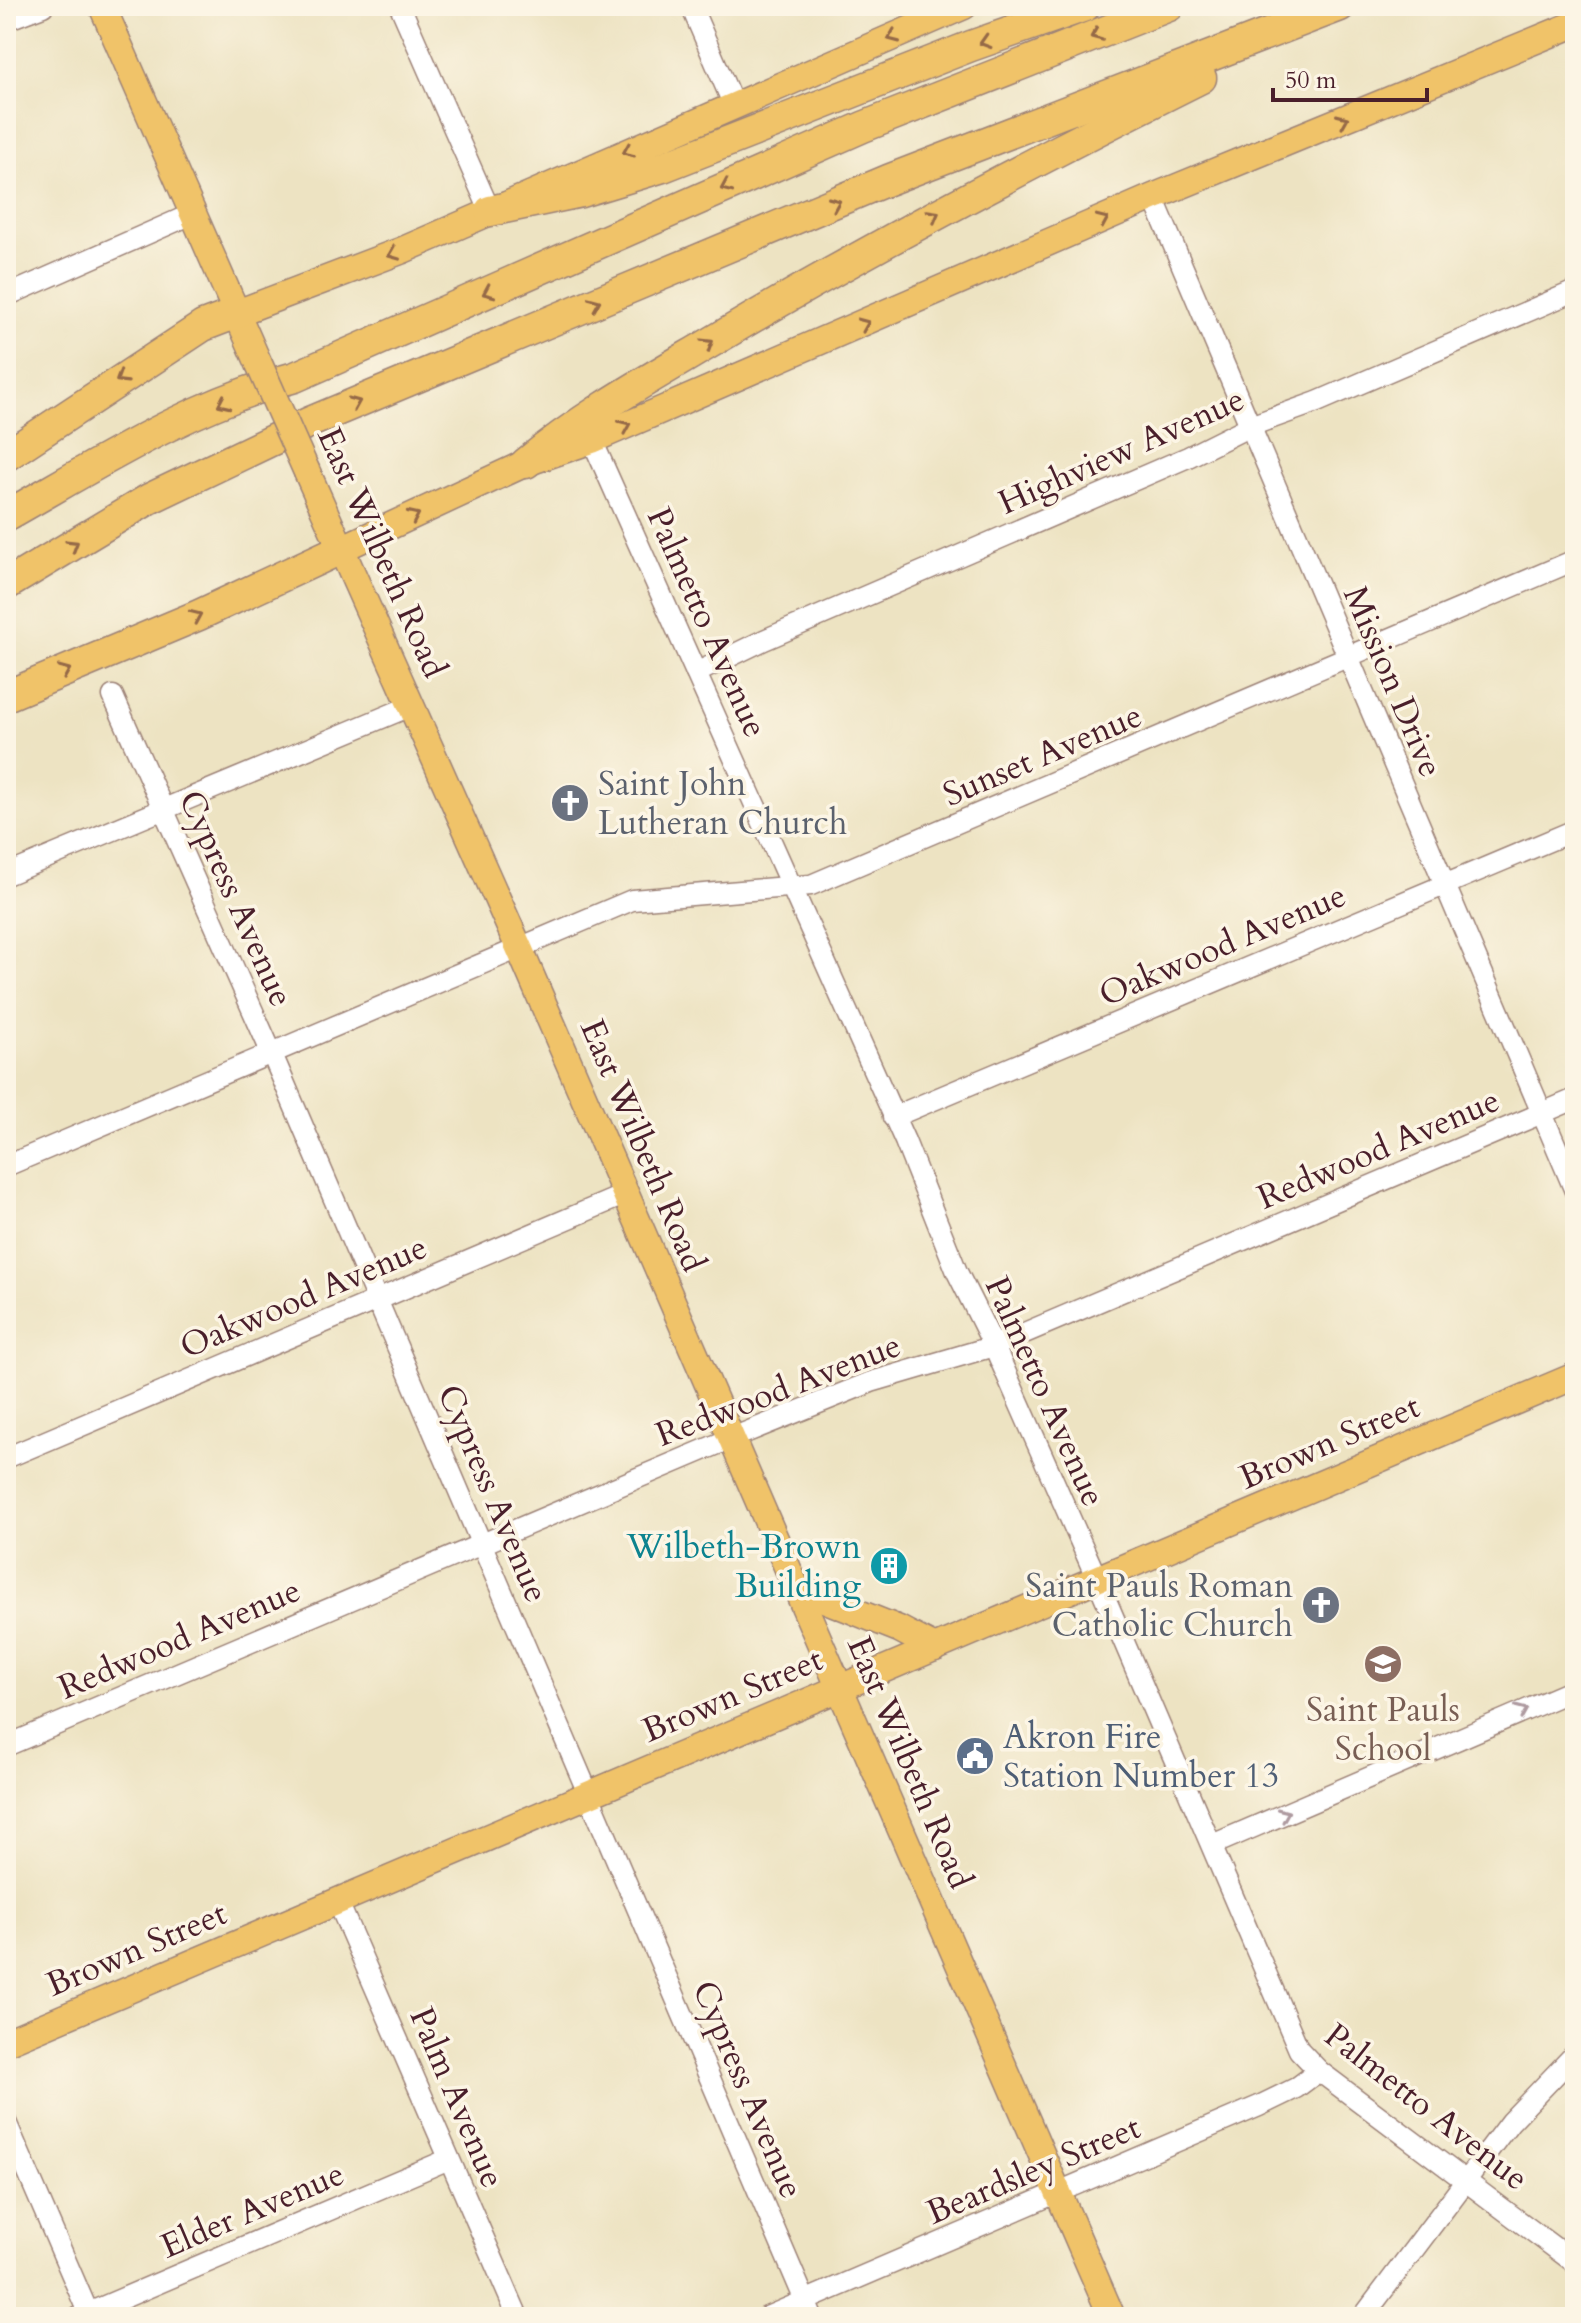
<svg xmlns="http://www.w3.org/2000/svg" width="1581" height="2323" font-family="Cardo,serif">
<rect width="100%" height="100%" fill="#fcf5e5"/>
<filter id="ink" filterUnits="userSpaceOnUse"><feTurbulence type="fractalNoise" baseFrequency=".0125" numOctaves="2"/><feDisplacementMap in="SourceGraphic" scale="16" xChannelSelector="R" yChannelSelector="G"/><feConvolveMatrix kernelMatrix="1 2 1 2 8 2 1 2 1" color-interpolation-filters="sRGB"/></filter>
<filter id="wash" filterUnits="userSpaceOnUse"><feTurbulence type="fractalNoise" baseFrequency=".006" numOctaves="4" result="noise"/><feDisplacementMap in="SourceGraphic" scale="32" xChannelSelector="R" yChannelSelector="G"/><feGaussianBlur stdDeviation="1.8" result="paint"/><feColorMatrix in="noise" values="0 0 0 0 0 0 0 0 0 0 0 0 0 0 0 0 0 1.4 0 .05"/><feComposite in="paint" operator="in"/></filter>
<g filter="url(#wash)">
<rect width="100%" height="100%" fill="#ede3c2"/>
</g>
<g filter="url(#ink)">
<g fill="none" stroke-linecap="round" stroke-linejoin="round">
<defs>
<g id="minor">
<path d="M400 6 490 211"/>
<path d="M691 6 734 106"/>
<path d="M6 20 43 6"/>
<path d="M1153 197 1575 1191"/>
<path d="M6 296 192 214"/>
<path d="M592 440 905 1141 957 1272 994 1346 1097 1579 1299 2050 1319 2071 1575 2263"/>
<path d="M696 673 764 640 1188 457 1250 426 1317 402 1575 291"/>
<path d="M113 696 272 1054 812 2317"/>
<path d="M6 875 413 705"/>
<path d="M893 1117 1575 830"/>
<path d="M6 1166 632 900 811 885 1575 560"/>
<path d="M6 1458 626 1194"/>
<path d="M6 1746 732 1438 871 1382 994 1346 1575 1099"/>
<path d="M1212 1845 1575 1689"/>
<path d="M338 1902 518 2317"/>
<path d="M6 2122 90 2317"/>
<path d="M79 2317 449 2159"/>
<path d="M767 2317 1259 2106 1296 2088 1319 2071"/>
<path d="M1363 2317 1510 2122 1575 2054"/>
</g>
<g id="major">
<path d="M102 6 259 364"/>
<path d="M237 313 403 250 964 6"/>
<path d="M307 472 520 950 1112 2317"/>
<path d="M343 548 526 463 592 440 1153 197 1575 24"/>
<path d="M796 1588 899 1629 935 1648"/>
<path d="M6 2042 1575 1376"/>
</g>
<g id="highway">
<path d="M490 211 581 192 663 167 971 46 1085 6"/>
<path d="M6 456 203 326 237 313"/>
<path d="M526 463C590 410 664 371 735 328 887 238 1043 157 1201 78"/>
<path d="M6 516C98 464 192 404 295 377L863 127 1169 6"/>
<path d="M6 585 149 499 310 422 888 180 1340 6"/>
<path d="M6 696 199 615 343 548"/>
</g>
</defs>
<use href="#minor" stroke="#9c8176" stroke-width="23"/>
<use href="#major" stroke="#9c8176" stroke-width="29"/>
<use href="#highway" stroke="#9c8176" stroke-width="33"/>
<use href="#minor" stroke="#fff" stroke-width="20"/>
<use href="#major" stroke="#f0c369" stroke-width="26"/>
<use href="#highway" stroke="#f0c369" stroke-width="30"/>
<defs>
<path id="major-bridge" d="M259 364 307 472"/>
</defs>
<use href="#major-bridge" stroke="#9c8176" stroke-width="29" stroke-linecap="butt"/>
<use href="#major-bridge" stroke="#f0c369" stroke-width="26"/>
</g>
<defs><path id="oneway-chevron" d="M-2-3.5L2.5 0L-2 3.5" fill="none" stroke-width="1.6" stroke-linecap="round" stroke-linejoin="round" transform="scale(2)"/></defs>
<g stroke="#956947">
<use href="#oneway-chevron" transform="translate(1096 35) rotate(158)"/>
<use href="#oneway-chevron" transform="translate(893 37) rotate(157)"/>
<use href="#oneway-chevron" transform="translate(985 42) rotate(163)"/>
<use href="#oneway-chevron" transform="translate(1343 120) rotate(-23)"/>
<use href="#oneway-chevron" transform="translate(628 151) rotate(157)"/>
<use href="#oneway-chevron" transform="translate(726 187) rotate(156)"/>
<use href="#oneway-chevron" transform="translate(835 203) rotate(-23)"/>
<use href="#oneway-chevron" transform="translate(934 215) rotate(-29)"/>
<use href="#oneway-chevron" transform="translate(1103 220) rotate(-24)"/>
<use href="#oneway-chevron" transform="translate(393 254) rotate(158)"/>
<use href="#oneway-chevron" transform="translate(488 292) rotate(156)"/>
<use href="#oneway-chevron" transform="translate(595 303) rotate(-23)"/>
<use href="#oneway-chevron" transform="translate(864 324) rotate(-23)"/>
<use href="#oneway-chevron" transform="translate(708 344) rotate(-31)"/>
<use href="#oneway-chevron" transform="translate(121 378) rotate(148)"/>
<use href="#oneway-chevron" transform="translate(223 403) rotate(155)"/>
<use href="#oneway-chevron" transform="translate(355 403) rotate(-23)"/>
<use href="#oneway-chevron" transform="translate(625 426) rotate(-23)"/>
<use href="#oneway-chevron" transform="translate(414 516) rotate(-25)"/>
<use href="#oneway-chevron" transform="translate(73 545) rotate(-31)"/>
<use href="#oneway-chevron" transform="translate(196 616) rotate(-24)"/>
<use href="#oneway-chevron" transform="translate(65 671) rotate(-23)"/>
</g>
<g stroke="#ae9aa0">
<use href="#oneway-chevron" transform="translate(1522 1711) rotate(-23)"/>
<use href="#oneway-chevron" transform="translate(1284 1814) rotate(-23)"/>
</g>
</g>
<defs>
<symbol id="church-disc" viewBox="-11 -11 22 22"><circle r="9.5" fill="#6b7280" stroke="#fcf5e5"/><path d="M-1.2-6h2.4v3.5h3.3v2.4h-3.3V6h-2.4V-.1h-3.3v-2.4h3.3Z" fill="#fff"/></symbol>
<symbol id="building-disc" viewBox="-11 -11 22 22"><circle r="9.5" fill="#0f9aa8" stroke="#fcf5e5"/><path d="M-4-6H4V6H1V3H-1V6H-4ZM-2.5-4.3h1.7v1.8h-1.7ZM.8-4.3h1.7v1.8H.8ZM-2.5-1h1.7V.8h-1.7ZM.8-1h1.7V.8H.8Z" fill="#fff"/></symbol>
<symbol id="school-disc" viewBox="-11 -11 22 22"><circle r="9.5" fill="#8d6e63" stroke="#fcf5e5"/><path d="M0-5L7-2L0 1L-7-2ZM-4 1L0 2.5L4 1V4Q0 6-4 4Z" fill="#fff"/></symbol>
<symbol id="civic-disc" viewBox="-11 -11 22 22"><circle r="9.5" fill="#5c6f8a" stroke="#fcf5e5"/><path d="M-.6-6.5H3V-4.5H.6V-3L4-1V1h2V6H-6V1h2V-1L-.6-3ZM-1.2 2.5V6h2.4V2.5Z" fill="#fff"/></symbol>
</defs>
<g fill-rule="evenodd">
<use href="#church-disc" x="548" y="781" width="44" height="44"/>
<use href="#building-disc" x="867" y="1544" width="44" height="44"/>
<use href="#church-disc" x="1299" y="1583" width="44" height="44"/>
<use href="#school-disc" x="1361" y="1642" width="44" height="44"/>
<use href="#civic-disc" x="953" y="1734" width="44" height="44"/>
</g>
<g text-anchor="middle" stroke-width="7" stroke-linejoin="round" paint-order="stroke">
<g font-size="34" fill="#4a1f2b" stroke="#fcf5e5">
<text transform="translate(1121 450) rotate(-24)" y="12">Highview Avenue</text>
<text transform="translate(383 552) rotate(66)" y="12">East Wilbeth Road</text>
<text transform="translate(708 622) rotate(66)" y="12">Palmetto Avenue</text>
<text transform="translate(1394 681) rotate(67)" y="12">Mission Drive</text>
<text transform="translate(1042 754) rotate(-23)" y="12">Sunset Avenue</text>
<text transform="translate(237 898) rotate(66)" y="12">Cypress Avenue</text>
<text transform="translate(1222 944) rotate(-23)" y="12">Oakwood Avenue</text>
<text transform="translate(644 1145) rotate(67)" y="12">East Wilbeth Road</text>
<text transform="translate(1378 1148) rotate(-23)" y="12">Redwood Avenue</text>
<text transform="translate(303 1296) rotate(-23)" y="12">Oakwood Avenue</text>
<text transform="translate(778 1389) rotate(-21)" y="12">Redwood Avenue</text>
<text transform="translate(1046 1391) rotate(66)" y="12">Palmetto Avenue</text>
<text transform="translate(1329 1441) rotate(-23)" y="12">Brown Street</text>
<text transform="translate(494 1493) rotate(67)" y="12">Cypress Avenue</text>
<text transform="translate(179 1638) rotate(-23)" y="12">Redwood Avenue</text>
<text transform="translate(732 1694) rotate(-23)" y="12">Brown Street</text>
<text transform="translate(911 1762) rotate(67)" y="12">East Wilbeth Road</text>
<text transform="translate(136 1948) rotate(-23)" y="12">Brown Street</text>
<text transform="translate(749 2089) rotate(67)" y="12">Cypress Avenue</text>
<text transform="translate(458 2097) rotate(67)" y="12">Palm Avenue</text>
<text transform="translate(1427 2106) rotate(38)" y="12">Palmetto Avenue</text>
<text transform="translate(1033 2169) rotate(-23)" y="12">Beardsley Street</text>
<text transform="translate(252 2209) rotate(-23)" y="12">Elder Avenue</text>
</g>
<g font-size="34" fill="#5b616d" stroke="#fcf5e5" text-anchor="start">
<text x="598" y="795">Saint John<tspan x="598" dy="39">Lutheran Church</tspan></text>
<text x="1293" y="1597" text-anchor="end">Saint Pauls Roman<tspan x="1293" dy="39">Catholic Church</tspan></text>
</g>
<g font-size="34" fill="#0d838f" stroke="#fcf5e5" text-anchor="end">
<text x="861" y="1558">Wilbeth-Brown<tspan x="861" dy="39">Building</tspan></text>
</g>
<g font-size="34" fill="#785e54" stroke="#fcf5e5">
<text x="1383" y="1721">Saint Pauls<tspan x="1383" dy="39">School</tspan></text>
</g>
<g font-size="34" fill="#4e5e75" stroke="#fcf5e5" text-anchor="start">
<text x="1003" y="1748">Akron Fire<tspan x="1003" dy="39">Station Number 13</tspan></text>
</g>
</g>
<rect width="1581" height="2323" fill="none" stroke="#fcf5e5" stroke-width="32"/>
<path d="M1273 88v12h154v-12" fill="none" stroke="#4a1f2b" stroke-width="4"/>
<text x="1285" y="88" font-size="24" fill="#4a1f2b" stroke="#fcf5e5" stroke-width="6" paint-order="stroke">50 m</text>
</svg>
